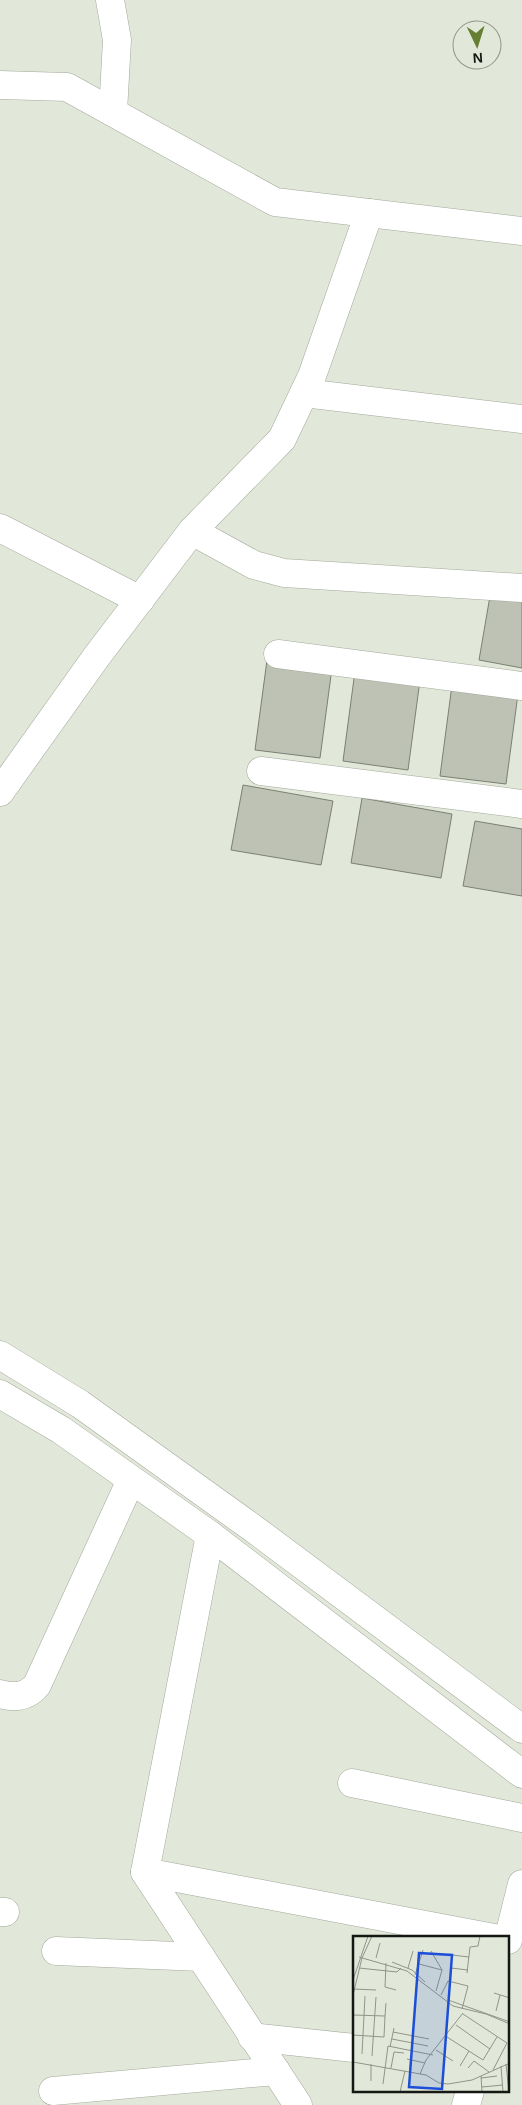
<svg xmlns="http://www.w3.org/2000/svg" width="522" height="2105" font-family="Arial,sans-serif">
<rect width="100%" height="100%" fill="#e2e8d9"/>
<g fill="#bdc2b5" stroke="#7b8073">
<path d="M490 596 522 601V668L479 660Z"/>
<path d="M267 660 332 668 320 758 255 750Z"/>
<path d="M355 671 420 680 408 770 343 761Z"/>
<path d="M452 685 518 694 506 784 440 776Z"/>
<path d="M243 785 333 801 321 865 231 850Z"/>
<path d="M362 798 452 814 441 878 351 863Z"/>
<path d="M475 821 522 829V896L463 886Z"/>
</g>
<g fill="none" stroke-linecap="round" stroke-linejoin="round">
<defs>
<g id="minor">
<path d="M110 0 117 40 113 112"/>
<path d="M0 85 67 87 275 202 522 231"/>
<path d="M304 393 522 419"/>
<path d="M0 528 140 600"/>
<path d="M192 531 254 565 284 573 522 588"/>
<path d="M278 654 522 686"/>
<path d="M261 771 522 804"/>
<path d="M0 792 97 656 192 531 282 439 312 376 369 213"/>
<path d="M0 1355 80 1404 254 1529 522 1729"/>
<path d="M0 1394 61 1430 210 1535 522 1774"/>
<path d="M210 1535 145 1872 494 1938"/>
<path d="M0 1694C14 1698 27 1697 37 1685L131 1480"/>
<path d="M352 1783 522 1818"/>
<path d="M145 1872 298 2105"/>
<path d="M0 1912H5"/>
<path d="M508 1940 522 1884"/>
<path d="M56 1951 201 1957"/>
<path d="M252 2037 354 2048"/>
<path d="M53 2091 276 2071"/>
<path d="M466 2105 470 2091"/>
</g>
</defs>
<use href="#minor" stroke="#a2a89a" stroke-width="29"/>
<use href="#minor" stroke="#fff" stroke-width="28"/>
</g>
<g transform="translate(353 1936)">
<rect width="156" height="156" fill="#e2e8d9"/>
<path fill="none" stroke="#909489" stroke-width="1" d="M78 15 89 34M99 19 116 21M6 21 54 35 100 70 133 78 157 88M23 22 27 7M39 26 59 34 72 46M33 27 32 51 43 54M66 28 89 34 83 55M6 32 44 36 48 32M55 32 60 15M98 32 115 34M114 37 117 11 125 10 127 0M62 39 70 14M0 44 15 0M1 53 23 54M141 57 157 62M0 59 9 22 19 0M88 59 95 45 115 50 109 73M95 64 157 86M143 75 147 59M110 78 154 107 140 134M0 79 32 80 33 67M103 89 137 113M40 96 76 103M0 99 31 101 32 80M94 101 130 124 144 101M39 103 75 110M37 111 41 92M83 114 100 125M9 118 12 60M19 120 23 61M54 123 72 127M0 126 73 139 86 147 95 148 119 144 157 127M153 128 156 156M107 130 116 115M148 130 150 156M38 132 41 116 51 117M115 132 121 125 136 136M67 138 73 124 110 77M128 140 129 156M128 142 144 140M18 145V128M30 148 35 110 80 119M129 151 150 149M47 156 52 135"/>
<path fill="#1d4ed8" fill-opacity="0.15" stroke="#1d4ed8" stroke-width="2.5" d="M66 17 99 19 89 153 56 151Z"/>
<rect width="156" height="156" fill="none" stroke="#151712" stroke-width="2.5"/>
</g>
<g transform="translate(477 45) rotate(176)"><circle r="24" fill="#e2e8d9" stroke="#909489"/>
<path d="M0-4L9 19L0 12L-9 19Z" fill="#657e31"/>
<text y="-8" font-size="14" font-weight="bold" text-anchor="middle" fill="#151712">N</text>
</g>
</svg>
